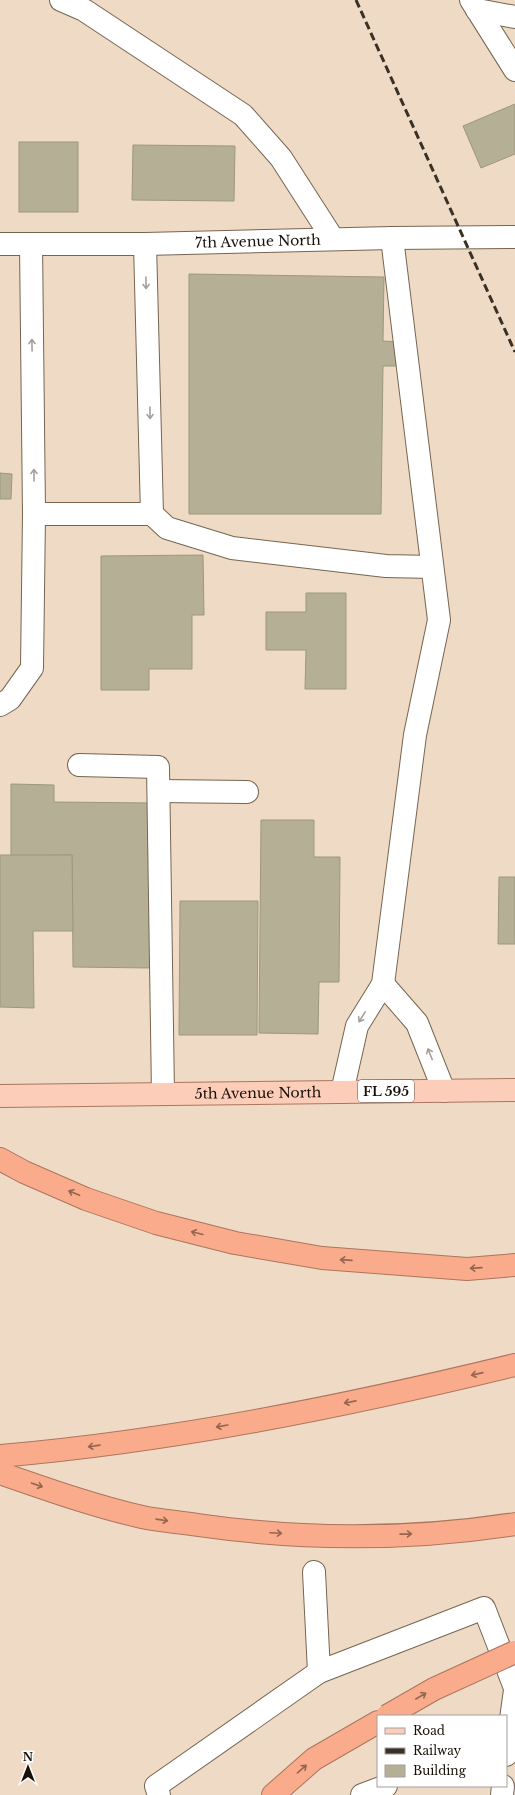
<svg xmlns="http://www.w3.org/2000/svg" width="515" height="1795" font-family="'Libre Baskerville',serif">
<rect width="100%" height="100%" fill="#efdbc5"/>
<g fill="#b5b095" stroke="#9c977d">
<path d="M515 104V154L481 168 463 126Z"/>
<rect x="19" y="142" width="59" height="70"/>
<path d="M133 145 235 146 234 201 132 200Z"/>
<path d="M189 274 384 277 383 341 400 342 399 366H383L381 514H189Z"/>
<path d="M0 473 12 474 11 499H0Z"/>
<path d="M203 555 204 615H192V669H149V690H101V556Z"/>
<path d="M306 593H346V689H305L306 650H266V612H306Z"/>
<path d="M11 784 54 785V802L153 803 152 968 73 967 72 855 11 856Z"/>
<path d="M261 820H314V857H340L339 982H319L318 1034 259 1033Z"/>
<path d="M0 855H72L73 931H33L34 1008 0 1007Z"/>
<path d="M499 877H515V944H498Z"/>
<path d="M180 901H258L257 1035H179Z"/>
</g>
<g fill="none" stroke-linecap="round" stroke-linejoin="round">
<defs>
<g id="minor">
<path d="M61 0 84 10 243 115 281 158 333 239"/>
<path d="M471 0 515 70"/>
<path d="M477 10 515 17"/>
<path id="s1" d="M0 244H145L392 238 515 237"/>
<path d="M31 244 34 514"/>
<path d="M145 244 152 514"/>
<path d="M0 705 10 699 32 668 34 514H152L167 528 232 548 386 566 432 567"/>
<path d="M79 765 158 767 163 1094"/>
<path d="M159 791 247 792"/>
<path d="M383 984 417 1023 444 1091"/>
<path d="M342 1092 357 1026 383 984 415 735 439 620 392 238"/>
<path d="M314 1572 319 1672 484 1608 515 1688"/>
<path d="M506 1755 515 1690"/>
<path d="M159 1795 156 1786 319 1672"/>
<path d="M362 1795 386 1786"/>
<path d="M502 1795 503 1786"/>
</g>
<g id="major">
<path id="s2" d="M0 1096 515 1090"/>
</g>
<g id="highway">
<path d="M0 1159 24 1172 86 1199 156 1223 235 1243 322 1258 467 1269 515 1265"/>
<path d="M0 1456C174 1441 346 1406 515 1365"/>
<path d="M0 1473C46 1489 94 1506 142 1517 160 1521 180 1522 198 1525 302 1540 411 1540 515 1524"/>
<path d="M273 1795 314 1759 378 1722"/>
</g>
</defs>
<use href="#minor" stroke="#766551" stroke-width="24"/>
<use href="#major" stroke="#ab755e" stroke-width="24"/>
<use href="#highway" stroke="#ab755e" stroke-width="24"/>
<use href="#minor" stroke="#fff" stroke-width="22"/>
<use href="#major" stroke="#fccdb9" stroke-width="22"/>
<use href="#highway" stroke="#faab8b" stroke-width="22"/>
<path stroke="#393026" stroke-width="3" stroke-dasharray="8 4" stroke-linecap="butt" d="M356 0 515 352"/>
<defs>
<path id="highway-bridge" d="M387 1716 434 1689 515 1652"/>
</defs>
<use href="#highway-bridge" stroke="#ab755e" stroke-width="24" stroke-linecap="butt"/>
<use href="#highway-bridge" stroke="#faab8b" stroke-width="22"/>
</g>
<defs><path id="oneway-shaft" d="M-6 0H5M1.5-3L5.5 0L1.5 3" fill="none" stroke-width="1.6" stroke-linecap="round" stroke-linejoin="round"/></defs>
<g stroke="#a3a09d">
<use href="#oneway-shaft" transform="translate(146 283) rotate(89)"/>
<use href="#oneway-shaft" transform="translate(32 345) rotate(-91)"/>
<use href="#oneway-shaft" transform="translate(150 413) rotate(89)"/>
<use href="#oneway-shaft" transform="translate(34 475) rotate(-91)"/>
<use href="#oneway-shaft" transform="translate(362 1017) rotate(122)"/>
<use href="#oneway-shaft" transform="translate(430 1054) rotate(-112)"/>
</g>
<g stroke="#946650">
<use href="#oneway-shaft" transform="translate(74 1193) rotate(-157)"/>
<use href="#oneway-shaft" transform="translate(197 1233) rotate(-166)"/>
<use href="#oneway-shaft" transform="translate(346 1260) rotate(-176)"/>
<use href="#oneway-shaft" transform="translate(476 1268) rotate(176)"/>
<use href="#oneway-shaft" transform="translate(477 1374) rotate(167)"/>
<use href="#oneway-shaft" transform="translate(350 1402) rotate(169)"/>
<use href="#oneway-shaft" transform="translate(222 1426) rotate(170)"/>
<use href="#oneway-shaft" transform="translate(94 1446) rotate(172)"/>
<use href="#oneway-shaft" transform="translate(37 1485) rotate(19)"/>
<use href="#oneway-shaft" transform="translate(162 1520) rotate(8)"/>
<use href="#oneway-shaft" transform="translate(276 1533) rotate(3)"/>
<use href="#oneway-shaft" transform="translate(406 1534) rotate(-1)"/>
<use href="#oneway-shaft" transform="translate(421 1696) rotate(-30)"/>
<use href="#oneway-shaft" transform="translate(302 1769) rotate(-41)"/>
</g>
<g text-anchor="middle" stroke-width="3.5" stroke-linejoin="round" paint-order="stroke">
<rect fill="#fff" stroke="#5d5853" stroke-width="1" x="358" y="1080" width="56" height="22" rx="3"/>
<g font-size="13" font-weight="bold" fill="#181109">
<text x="386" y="1096">FL 595</text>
</g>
<g font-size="14" fill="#181109" stroke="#fff">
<text dy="5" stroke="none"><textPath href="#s1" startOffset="258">7th Avenue North</textPath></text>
<text dy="5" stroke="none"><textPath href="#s2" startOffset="258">5th Avenue North</textPath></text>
</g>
</g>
<rect x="377" y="1715" width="130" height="72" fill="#ffffff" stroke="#a3a09d"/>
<rect x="385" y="1728" width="20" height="6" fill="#fccdb9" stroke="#a3a09d"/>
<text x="413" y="1735" font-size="12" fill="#181109">Road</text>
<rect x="385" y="1748" width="20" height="6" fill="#393026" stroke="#a3a09d"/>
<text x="413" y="1755" font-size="12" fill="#181109">Railway</text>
<rect x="385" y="1765" width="20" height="12" fill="#b5b095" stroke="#a3a09d"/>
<text x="413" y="1775" font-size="12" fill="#181109">Building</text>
<g transform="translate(28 1767)" stroke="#ffffff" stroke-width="3" paint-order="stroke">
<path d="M0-3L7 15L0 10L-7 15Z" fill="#181109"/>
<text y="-6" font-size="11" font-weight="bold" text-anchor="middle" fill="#181109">N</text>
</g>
</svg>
